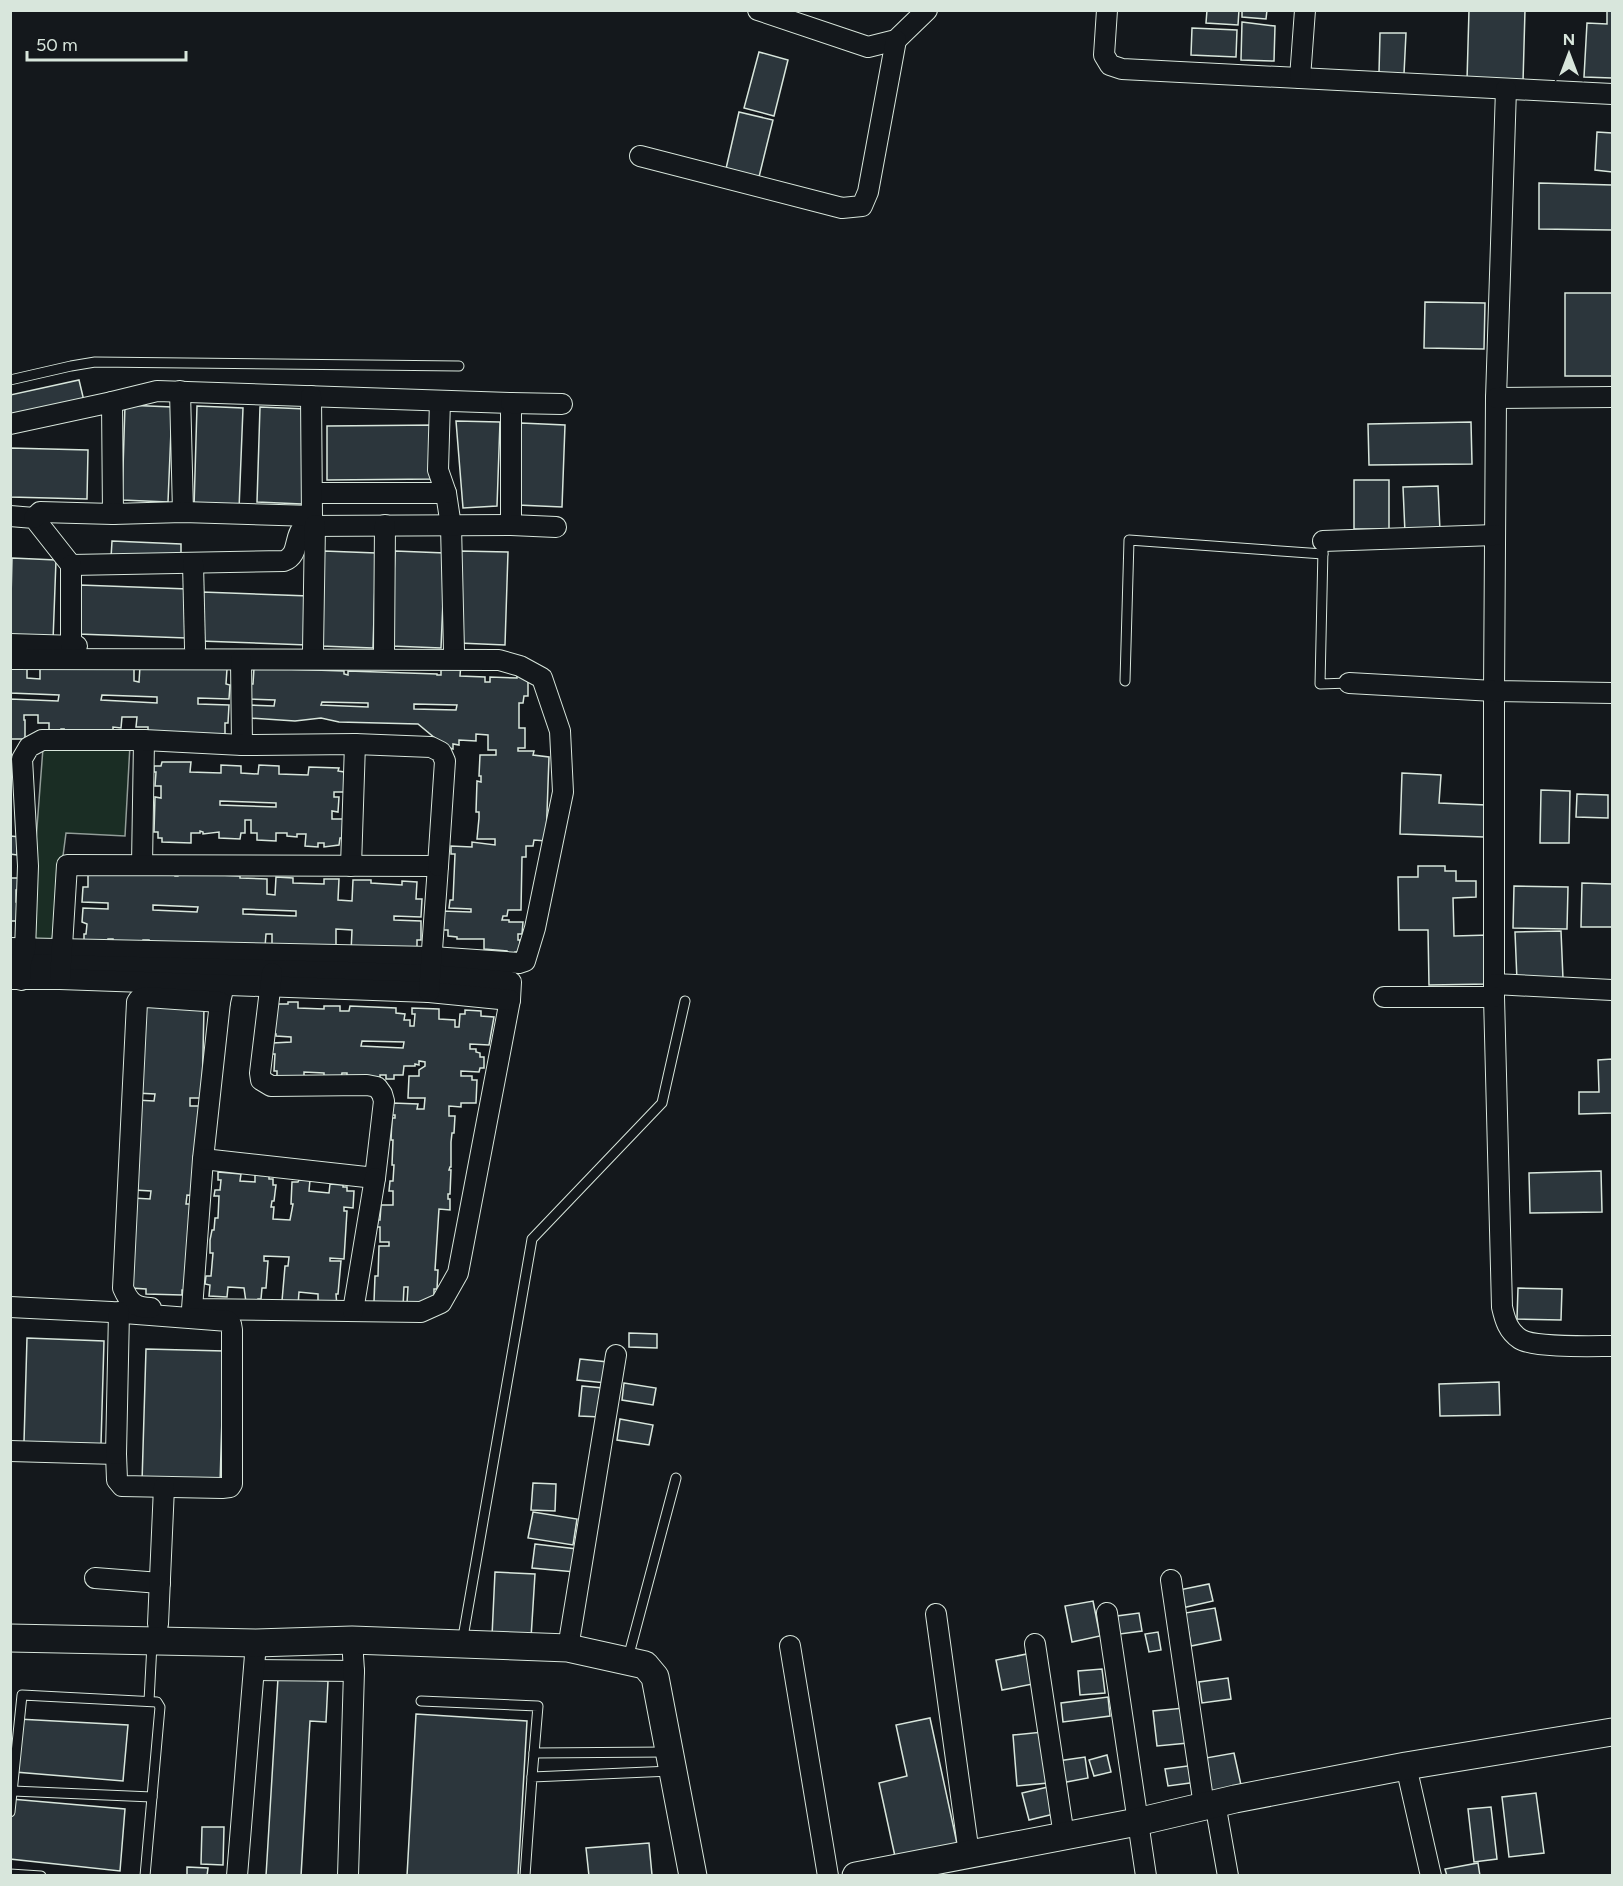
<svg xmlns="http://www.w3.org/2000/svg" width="1623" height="1886" font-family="Figtree,sans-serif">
<rect width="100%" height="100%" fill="#14181c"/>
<path fill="#1a2d24" stroke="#939e99" stroke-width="1.5" d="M130 745 125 836 66 833 52 940 26 945 30 919 43 748Z"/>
<g fill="#2c363c" stroke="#d8e6dc" stroke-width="1.5" fill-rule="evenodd">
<path d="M1207 10H1239L1238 25 1206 23Z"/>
<path d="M1242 10H1267L1266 19 1242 17Z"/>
<path d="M1469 10H1525L1523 82 1467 80Z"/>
<path d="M1607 10H1612V78L1584 77 1587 23 1607 24Z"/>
<path d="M1242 22 1275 26 1274 61 1241 60Z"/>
<path d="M1192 28 1237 30 1236 57 1191 55Z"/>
<path d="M1380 33H1406L1404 74 1379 73Z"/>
<path d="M759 52 788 60 774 116 744 108Z"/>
<path d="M739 112 773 120 758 181 725 173Z"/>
<path d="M1597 132 1612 133V172L1595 170Z"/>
<path d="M1539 183 1612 185V230L1539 229Z"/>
<rect x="1565" y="293" width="47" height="83"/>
<path d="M1425 302 1485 303 1484 349 1424 348Z"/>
<path d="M79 380 84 401 10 417V395Z"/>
<path d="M125 405 172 407 168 502 122 500Z"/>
<path d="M197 406 243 408 239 509 194 507Z"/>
<path d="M260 407 306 409 302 504 257 502Z"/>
<path d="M456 421 500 422 497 506 463 508Z"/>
<path d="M1471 422 1472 464 1369 465 1368 424Z"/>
<path d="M521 423 565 425 562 507 518 505Z"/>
<path d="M436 425V479L327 480V426Z"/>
<path d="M10 448 88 450 87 499 10 497Z"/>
<rect x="1354" y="480" width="35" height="49"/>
<path d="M1438 486 1440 531 1405 533 1403 487Z"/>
<path d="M112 541 181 544V560L111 558Z"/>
<path d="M324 551 376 553 373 648 321 646Z"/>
<path d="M395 551 445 553 441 648 391 646Z"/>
<path d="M460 551 508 552 505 645 459 643Z"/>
<path d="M12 558 56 560 53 641 10 639Z"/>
<path d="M80 585 188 589 186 638 78 634Z"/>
<path d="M202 592 309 596 307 645 200 641Z"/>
<path d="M10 660 27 665V678L40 679V666L134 669V681L139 682 140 666 167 667V669H171V667L227 669 226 684 230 685 229 699 198 698V704L229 705 228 723H225V735H148V727H136L137 717H122L121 728 113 727V734L63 733 64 729H61V732H49V723H38V715H24V720H25V739H11L10 699 58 701 59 695 10 693ZM102 695 157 697V703L101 700Z"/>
<path d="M441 664H461L460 676 485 677V682H490V677L517 678V674L528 675V696H524L523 703H519V728H525V748H518V751H534L533 755 549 757 546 841 534 840 533 846H526V857H522L521 910H508L507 916H503L502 920H509V922H523L522 934H518V940H520V952H515V955H507V951L484 949V939H457V937L448 936V930H441V911L471 912V909L449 908 450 900H453L455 854H451V846L472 847V842L495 845V839H477L479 818V812H476L477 781 481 782V776H479L480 755H496V750H488V735L476 734V741L459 740V745L453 744V749L439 745 436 739 418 724 339 722 321 718 295 721 249 718V705L274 706 275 700 249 699 250 684H253L254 668 344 671V674L348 675V671L437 674V675H441ZM322 702 368 703V707L321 705ZM414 704 457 705 456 710 414 709Z"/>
<path d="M162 762H191L190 772 221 773V765L241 766V773L258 774 259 765 279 766V774L308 775 309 767 339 768 338 771 344 772V792H334V797H339L338 812 332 811V819H343L342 838H340L339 845 324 847V843H318V847L305 846 306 834H297V837L287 836V833H276V841L257 840V833H251V820H245V833H241L240 839 219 838V832L203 834V832L200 831V833H191V843L162 842V838H158V832H154L155 797 161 798V786H155L156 772H154V766H161ZM220 801 276 803V807L220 805Z"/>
<path d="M1402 773 1441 775 1439 803 1486 805 1484 837 1400 834Z"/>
<path d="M1541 790 1570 791 1569 843H1540Z"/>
<path d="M1577 794 1608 795V818L1576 817Z"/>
<path d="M10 836 21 837 20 850H17V855L10 854Z"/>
<path d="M1418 866H1445V871H1456V881H1476V897L1453 898 1454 936 1489 935V984L1429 985 1428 930H1399L1398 877H1418Z"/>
<path d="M175 873V876H178L179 873 240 876V878L267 879V894L275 895 276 877 293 878V883L324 884V879H339L338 900 352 901 353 880H371V883L402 885V881L417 882 416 899H422L421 917 394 916V920L421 921V940H417V954L351 952 352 930 336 929V952L272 950V934H266L265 947 183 944V942H179V944L149 943V940H143V944L113 943V939H108V941L84 940V934H86L87 924 82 922 83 908 108 909V903L82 902 83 887H88V875ZM153 905 198 907 197 912 153 910ZM243 909 296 911V916L243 914Z"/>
<path d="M10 878H21V890H16V902H23L18 921H10Z"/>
<path d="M1582 883 1612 884V927H1581Z"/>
<path d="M1514 886 1568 887 1567 929 1513 928Z"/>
<path d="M1561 931 1563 979 1517 981 1515 932Z"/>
<path d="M288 1002H298V1008L324 1009V1006H340V1011H349L350 1006 396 1008V1013L405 1014 404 1020H410V1026H414L415 1014H412V1008L439 1009V1019L455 1020V1027H459L460 1014H465V1010L481 1011V1016L494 1017 489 1045 470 1044V1049H476V1052L480 1053V1057H484V1068H480L479 1072 461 1071V1076H472V1080H477L476 1103H461V1107L449 1106V1116H455L454 1133H452L451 1142V1167H450L449 1170H451L450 1194H448V1199H450V1210L439 1209 435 1270H438L437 1289H434V1304L407 1303 408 1287H404L403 1307 374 1302 375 1276H378L379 1246H389V1242H380V1227H377L378 1220H380L381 1205H393V1191H389L390 1181H393L394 1165H392L393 1140H391L392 1118H395V1115H392L393 1103 418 1104 417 1109H424L425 1098H408L409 1076H419V1070L425 1066V1062L419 1061V1065L415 1064V1066H404L403 1075H394V1079H386V1075H380V1079L347 1078V1073H342L341 1078 324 1077V1073L304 1072V1076H277V1071H274L275 1054H272L273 1043 291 1042V1037L276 1036V1034H272V1023H276L277 1004H288ZM362 1041 404 1042 403 1048 361 1046Z"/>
<path d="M143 1006 204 1008 202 1098H190V1106H201L199 1196 187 1195 186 1204H199L192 1291 182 1290V1295L146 1294V1289L131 1288 133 1198 150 1199 151 1191 134 1190 136 1100 154 1101 155 1094 136 1093Z"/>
<path d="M1612 1059V1113L1579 1114V1092H1599L1598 1060Z"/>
<path d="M1601 1171 1602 1212 1530 1213 1529 1173Z"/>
<path d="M218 1172 241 1174 240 1181 255 1182V1175L269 1176V1179H273V1185H276L274 1201H272L271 1207H274L273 1219 290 1220 293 1204H291L292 1182H298L299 1180H310L309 1191 329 1193 330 1184 343 1185V1187H347V1191H354L353 1208 344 1207V1211H347L344 1259 330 1258V1261H341L338 1294H336L337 1306 318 1309V1294L299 1292 298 1306 282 1301 285 1266H288L289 1257 264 1256V1261H268L266 1288H262L261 1299H258V1302H246L244 1288 228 1287 227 1297 209 1296 210 1285 205 1284 206 1276H211L213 1253H210V1240L212 1230H214L215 1218H218L219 1196H214L215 1190H220L221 1180H218Z"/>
<path d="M1518 1288 1562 1289 1561 1320 1517 1319Z"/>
<path d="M629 1333 657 1334V1348L629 1347Z"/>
<path d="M27 1338 104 1341 101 1444 24 1442Z"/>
<path d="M146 1349 224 1351 220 1484 142 1482Z"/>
<path d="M580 1359 608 1362 606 1383 577 1380Z"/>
<path d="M1499 1382 1500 1415 1440 1416 1439 1384Z"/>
<path d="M624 1383 656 1388 653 1405 622 1400Z"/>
<path d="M582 1386 603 1388 601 1417 579 1416Z"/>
<path d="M620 1419 653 1425 649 1445 617 1440Z"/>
<path d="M533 1483 556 1484 555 1511 531 1510Z"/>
<path d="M533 1512 577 1519 573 1545 528 1538Z"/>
<path d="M535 1544 577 1549 575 1572 532 1568Z"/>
<path d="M495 1572 535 1574 531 1638 492 1636Z"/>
<path d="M1209 1584 1213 1601 1182 1608 1179 1590Z"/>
<path d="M1093 1601 1100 1636 1072 1642 1065 1606Z"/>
<path d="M1215 1608 1221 1640 1191 1646 1185 1613Z"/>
<path d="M1139 1613 1142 1631 1120 1634 1117 1616Z"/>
<path d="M1158 1632 1161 1650 1149 1652 1145 1634Z"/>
<path d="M1027 1654 1033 1684 1002 1690 996 1660Z"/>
<path d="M1102 1669 1105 1693 1080 1695 1078 1671Z"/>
<path d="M278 1678 328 1681 326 1722 310 1721 301 1876H266Z"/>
<path d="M1228 1678 1231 1699 1202 1703 1199 1682Z"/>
<path d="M1108 1697 1110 1716 1063 1722 1061 1703Z"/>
<path d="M1184 1708 1188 1743 1157 1746 1153 1711Z"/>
<path d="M416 1714 527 1721 518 1876H407Z"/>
<path d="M930 1718 958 1848 896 1861 879 1783 907 1776 896 1725Z"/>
<path d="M18 1719 128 1725 123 1781 15 1772Z"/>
<path d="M1043 1732 1048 1783 1017 1786 1013 1735Z"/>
<path d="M1234 1753 1241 1785 1206 1793 1200 1759Z"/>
<path d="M1107 1755 1111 1772 1094 1776 1089 1760Z"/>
<path d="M1085 1757 1088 1778 1061 1783 1058 1761Z"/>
<path d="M1195 1765 1197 1782 1168 1786 1165 1769Z"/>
<path d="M1048 1787 1054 1814 1029 1820 1022 1793Z"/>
<path d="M1536 1793 1544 1853 1509 1857 1502 1797Z"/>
<path d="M11 1799 125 1809 120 1871 10 1859Z"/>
<path d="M1491 1807 1497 1859 1474 1862 1468 1809Z"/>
<path d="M202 1827H224L223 1865 201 1864Z"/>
<path d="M649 1843 652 1875 589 1876 586 1848Z"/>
<path d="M1478 1863 1480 1876H1447L1445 1869Z"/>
<path d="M187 1867 208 1868 207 1876H187Z"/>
</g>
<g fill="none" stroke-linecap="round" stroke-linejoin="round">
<defs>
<g id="lane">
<path d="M10 380 71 366 95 362 459 366"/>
<path d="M1323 549 1320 684 1349 683"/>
<path d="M1125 681 1129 540 1323 554"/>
<path d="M462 1643 532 1239 662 1103 685 1001"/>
<path d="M628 1658 676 1478"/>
<path d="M149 1701 152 1644"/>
<path d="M421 1701 538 1706 532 1777"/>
<path d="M534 1753 666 1752"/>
<path d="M13 1791 152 1797"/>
<path d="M10 1812 22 1695 157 1702 160 1707 145 1876"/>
<path d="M10 1874 41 1876"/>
<path d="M525 1876 532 1777 671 1771"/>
</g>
<g id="street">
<path d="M758 10 868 47 896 40 927 10"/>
<path d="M1107 10 1104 55 1110 65 1122 69 1612 94"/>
<path d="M1300 78 1305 10"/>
<path d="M1506 89 1496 398 1494 691V997L1502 1307C1505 1320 1508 1331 1520 1339 1534 1348 1593 1346 1612 1346"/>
<path d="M640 156 842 208 862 206 868 192 896 40"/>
<path d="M180 391 183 512"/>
<path d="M1496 398 1612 397"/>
<path d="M440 401 438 470 446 493 451 526 454 651"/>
<path d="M112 402 157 391 511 403V525"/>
<path d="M511 403 562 404"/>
<path d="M10 424 112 402 113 514"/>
<path d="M312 493H446"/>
<path d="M10 516 34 518 71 565 284 561C300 555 293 537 304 526L511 525 556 527"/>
<path d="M34 518 40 512 113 514 183 512 312 516 311 396"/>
<path d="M1323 541 1495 535"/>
<path d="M193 563 195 648"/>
<path d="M10 644 77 646"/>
<path d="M71 645V565"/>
<path d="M313 650 315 525"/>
<path d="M384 651 385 525"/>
<path d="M10 659 499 660 520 666 542 678 560 731 563 792 535 928 525 961 519 963 432 957 10 948"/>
<path d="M241 660 242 745"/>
<path d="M1349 683 1494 691 1612 693"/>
<path d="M142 865 144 740"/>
<path d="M351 866 355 744"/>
<path d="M10 964 348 972 431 975 511 982 510 1000 458 1273 441 1303 421 1312 192 1309 203 1159 220 1002 224 985 216 968"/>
<path d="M10 979H60L429 992 510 1000"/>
<path d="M60 979 67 865 438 866 429 992"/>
<path d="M21 980 20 965 25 950 28 866 22 759 29 747 42 740H144L242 745 355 744 431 747 441 752 445 761 438 866"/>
<path d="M1494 984 1612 990"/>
<path d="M1384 997H1494"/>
<path d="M203 1159 375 1178 384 1101 382 1094 377 1087 367 1085 271 1086 261 1080 260 1073 272 973"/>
<path d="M10 1307 111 1312 228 1321 231 1324 232 1330V1484L230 1487 222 1488 122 1486 117 1480 116 1454 10 1451"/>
<path d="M151 1308C135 1308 129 1302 123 1288L137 1002 139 999 146 997 220 1002"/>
<path d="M353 1311 375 1178"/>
<path d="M116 1454 119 1312"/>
<path d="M95 1578 160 1583"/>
<path d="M1171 1580 1204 1806"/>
<path d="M1107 1613 1146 1876"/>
<path d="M936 1614 969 1854"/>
<path d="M158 1624 164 1487"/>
<path d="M1035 1644 1064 1836"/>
<path d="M790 1646 828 1876"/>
<path d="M568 1648 616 1355"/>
<path d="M254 1670 354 1671"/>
<path d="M1406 1766 1431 1876"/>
<path d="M1215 1803 1228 1876"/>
<path d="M237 1876 256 1643"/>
<path d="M348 1876 354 1671 352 1640"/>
</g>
<g id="secondary">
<path d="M10 1638 256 1643 352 1640 568 1648 645 1665 655 1677 693 1876"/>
<path d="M856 1876 1137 1822 1235 1799 1406 1766 1612 1732"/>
</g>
</defs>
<use href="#lane" stroke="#d8e6dc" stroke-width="11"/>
<use href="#street" stroke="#d8e6dc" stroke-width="22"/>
<use href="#secondary" stroke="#d8e6dc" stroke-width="29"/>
<use href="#lane" stroke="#14181c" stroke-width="9"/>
<use href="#street" stroke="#14181c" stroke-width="20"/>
<use href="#secondary" stroke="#14181c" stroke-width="27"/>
</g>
<rect width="1623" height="1886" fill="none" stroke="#d8e6dc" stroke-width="24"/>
<g transform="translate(1569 54)" stroke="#14181c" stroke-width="4.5" paint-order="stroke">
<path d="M0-4.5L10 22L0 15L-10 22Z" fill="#d8e6dc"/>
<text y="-9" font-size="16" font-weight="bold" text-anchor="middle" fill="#d8e6dc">N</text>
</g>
<path d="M27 51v9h159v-9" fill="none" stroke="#d8e6dc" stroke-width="3"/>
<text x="36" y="51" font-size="18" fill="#d8e6dc" stroke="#14181c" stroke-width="4.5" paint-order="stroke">50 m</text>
</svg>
